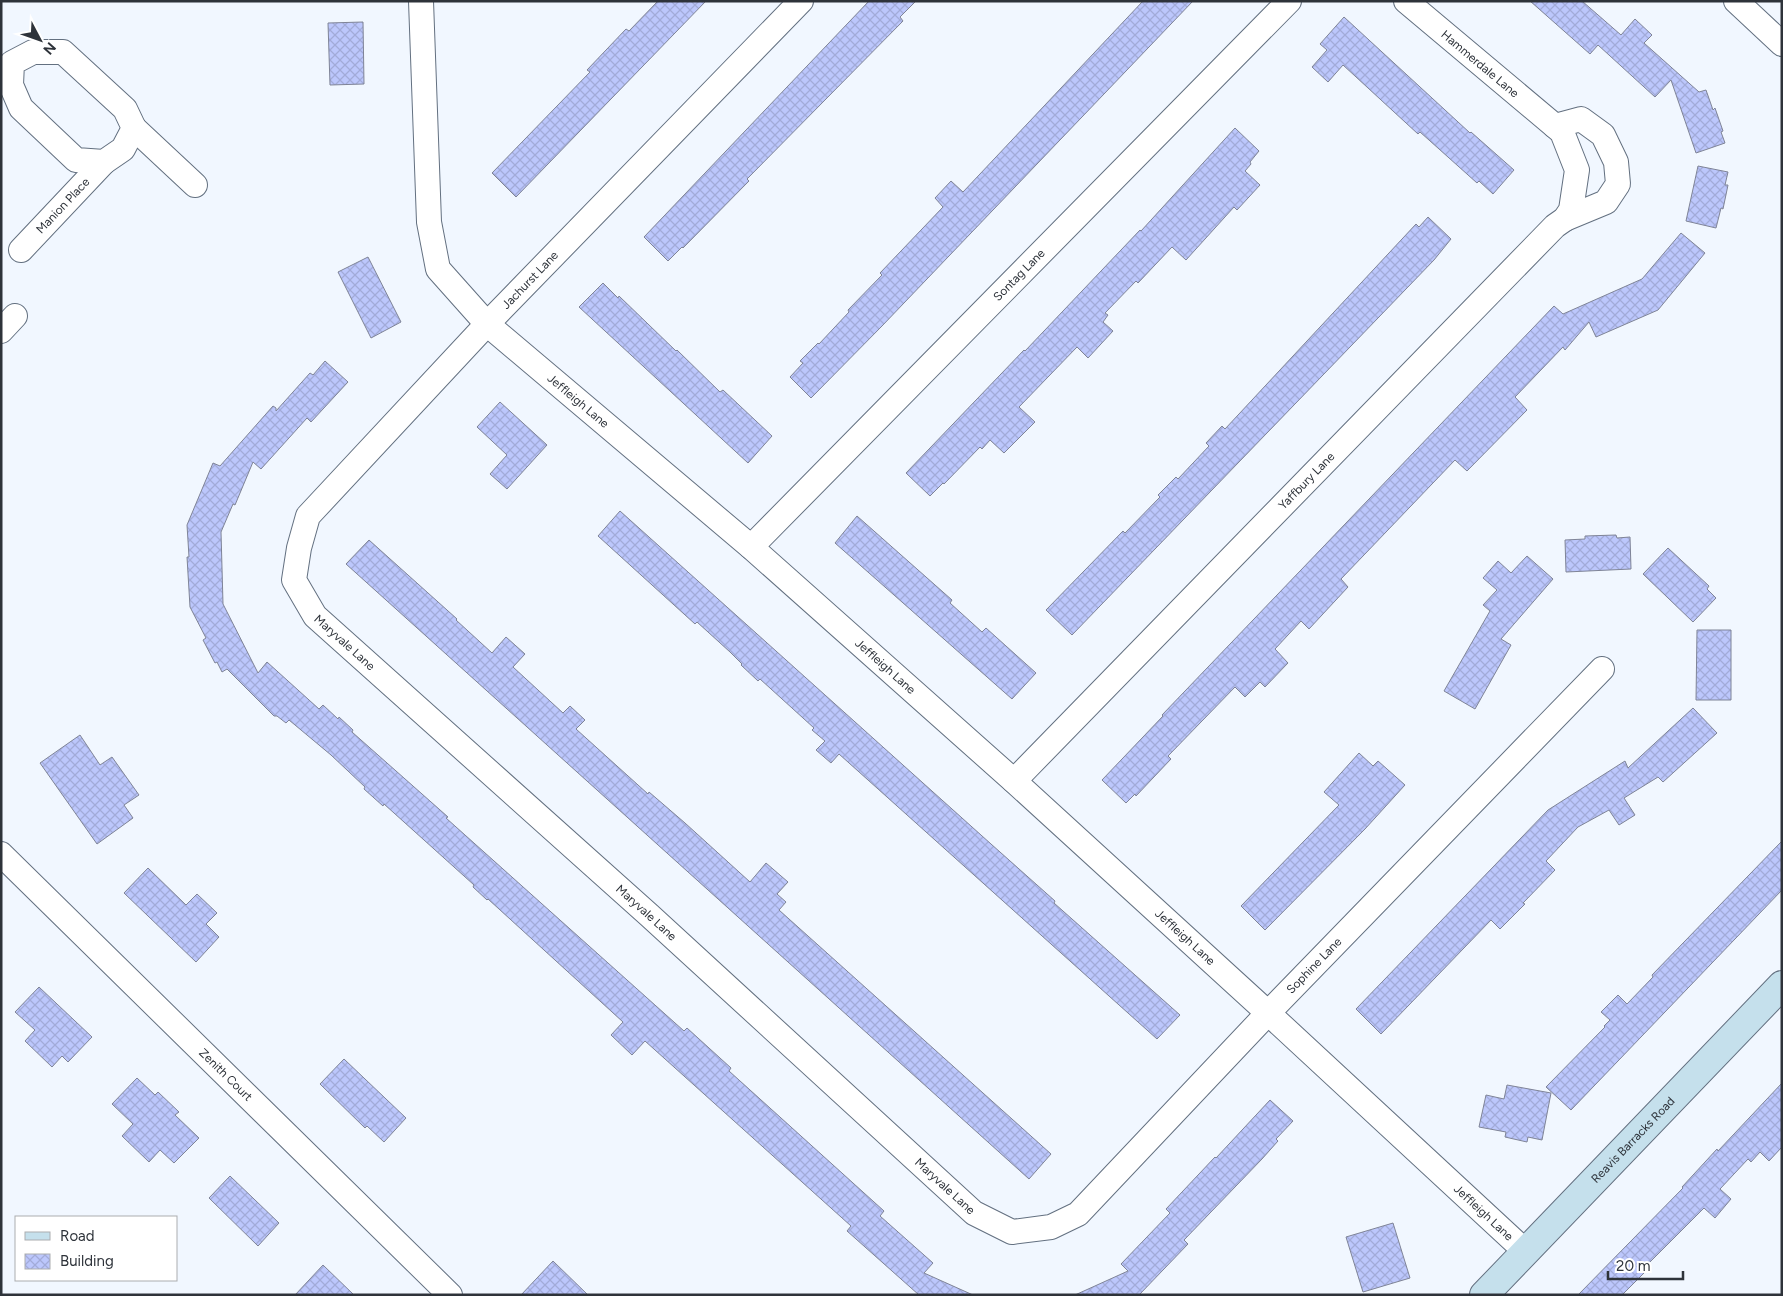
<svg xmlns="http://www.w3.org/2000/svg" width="1783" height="1296" font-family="Figtree,sans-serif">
<defs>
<pattern id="building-cross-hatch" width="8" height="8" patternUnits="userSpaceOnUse" patternTransform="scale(1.25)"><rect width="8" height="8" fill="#bcc7fc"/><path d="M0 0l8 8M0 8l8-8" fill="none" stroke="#a2abd9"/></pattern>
</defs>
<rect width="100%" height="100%" fill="#f1f7ff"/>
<g fill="url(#building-cross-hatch)" stroke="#7f8497">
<path d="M658 1H706L516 197 492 173 590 72 587 70 626 29 629 31Z"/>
<path d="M869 1H916L900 17 903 21 747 179 749 181 683 248 682 247 668 261 644 237Z"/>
<path d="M1143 1H1193L882 326 811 398 790 377 803 363 800 361 818 343 819 344 849 312 848 310 882 275 880 273 943 207 935 198 951 181 963 192Z"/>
<path d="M1530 1H1582L1621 35 1635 19 1652 35 1644 43 1699 92 1706 90 1713 110 1715 108 1723 131 1721 132 1725 143 1696 153 1671 80 1655 97 1598 45 1590 54Z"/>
<path d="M1344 17 1470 133 1471 132 1514 170 1493 194 1479 181 1477 183 1420 132 1418 134 1343 65 1328 82 1312 67 1327 50 1320 44Z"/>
<path d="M363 22 364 84 330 85 328 23Z"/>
<path d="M1235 128 1259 151 1250 162 1251 164 1245 171 1260 185 1237 210 1234 207 1186 260 1172 247 1138 283 1136 281 1105 313 1108 315 1103 322 1113 331 1088 358 1077 347 1019 407 1035 422 1004 453 990 440 982 449 980 447 944 484 943 483 930 496 906 473 1024 350 1025 351 1140 230 1141 231Z"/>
<path d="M1698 166 1728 172 1725 185H1728L1723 209 1721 208 1716 228 1686 221Z"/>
<path d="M1428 217 1451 239 1434 260 1072 635 1046 610 1123 531 1125 533 1160 497 1158 495 1176 477 1178 479 1209 446 1206 443 1222 426 1225 429 1416 224 1419 227Z"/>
<path d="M1681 233 1705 253 1658 310 1596 337 1589 322 1565 350 1563 347 1515 397 1527 410 1467 471 1455 460 1341 579 1348 587 1309 629 1301 621 1275 649 1288 663 1265 687 1260 682 1245 697 1235 687 1168 756 1171 759 1136 796 1135 794 1126 803 1102 780 1163 716 1162 715 1554 306 1563 314 1642 279Z"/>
<path d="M368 257 401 322 371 338 338 272Z"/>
<path d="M603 283 618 298 619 296 676 351 677 350 720 392 723 390 772 436 748 463 579 307Z"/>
<path d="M325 361 348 382 311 422 307 418 261 469 253 462 235 505 233 504 221 532 223 604 258 673 267 662 319 709 323 705 338 719 339 717 353 730 352 732 448 817 446 818 684 1031 687 1028 731 1068 729 1071 884 1211 880 1216 933 1263 924 1273 973 1295H919L847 1231 851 1226 645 1041 632 1055 611 1035 623 1022 488 899 487 900 473 887 474 885 384 804 383 806 364 789 365 787 331 755 289 720 286 723 277 716H274L227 669 222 672 217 662 215 663 203 640 206 638 190 607 187 557H189L187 525 213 463 220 466 273 406 276 408V411L310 373 313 375Z"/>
<path d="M500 402 547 445 507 489 490 474 507 455 477 427Z"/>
<path d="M620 511 991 844 1055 901 1054 903 1180 1015 1157 1039 839 754 831 763 816 750 825 741 812 730 814 728 760 679 758 681 741 665 742 664 730 652 697 622 695 624 598 536Z"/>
<path d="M857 516 952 600 950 603 982 632 986 628 1036 673 1012 699 835 543Z"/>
<path d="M1616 535 1617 538 1630 537 1631 569 1566 572 1565 540 1585 539V536Z"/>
<path d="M369 540 457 619 456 620 492 653 506 637 525 654 513 667 563 713 570 706 585 720 576 729 648 794 649 792 685 823 750 882 766 863 788 882 777 894 786 902 779 910 1051 1154 1029 1179 346 564Z"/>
<path d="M1668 548 1709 586 1707 589 1716 598 1693 622 1643 574Z"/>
<path d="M1527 556 1553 579 1501 639 1511 645 1475 709 1444 691 1490 611 1483 605 1497 590 1483 578 1498 561 1511 573Z"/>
<path d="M1697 630H1731V700H1696Z"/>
<path d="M1693 708 1717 733 1663 782 1658 777 1624 798 1635 815 1619 825 1609 810 1578 827 1546 861 1555 870 1523 903 1525 904 1500 929 1491 920 1381 1034 1356 1009 1548 810 1625 761 1628 768Z"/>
<path d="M80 735 100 765 112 757 139 795 124 805 133 818 97 844 40 763Z"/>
<path d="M1359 753 1373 766 1378 761 1405 785 1365 829 1265 930 1241 906 1339 805 1324 792Z"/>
<path d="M1782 841V890L1571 1110 1546 1087 1605 1027 1604 1026 1610 1020 1601 1012 1618 995 1627 1004 1653 977 1652 975Z"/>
<path d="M148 868 186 905 197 894 217 913 206 924 219 937 196 962 124 893Z"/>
<path d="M39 987 92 1037 68 1062 62 1056 52 1067 25 1041 35 1030 15 1012Z"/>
<path d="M344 1059 406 1118 384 1142 367 1126 365 1128 320 1084Z"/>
<path d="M137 1078 155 1095 158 1092 179 1112 175 1115 199 1138 174 1163 160 1150 149 1162 122 1136 133 1124 112 1104Z"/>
<path d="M1782 1083V1147L1769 1161 1760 1152 1751 1162 1748 1159 1720 1189 1731 1199 1715 1218 1704 1208 1645 1267 1647 1270 1622 1295H1578L1683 1188 1682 1187 1717 1149 1718 1151Z"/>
<path d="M1507 1085 1551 1093 1542 1140 1528 1137 1527 1142 1505 1137 1506 1132 1479 1127 1486 1095 1504 1099Z"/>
<path d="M1270 1100 1293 1121 1276 1139 1278 1141 1262 1159 1184 1240 1188 1244 1139 1295H1075L1128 1271 1121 1264 1170 1213 1166 1209 1215 1157 1216 1158Z"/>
<path d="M230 1176 279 1223 258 1246 209 1198Z"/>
<path d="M1393 1223 1410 1278 1363 1292 1346 1237Z"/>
<path d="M553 1261 588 1295H521Z"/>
<path d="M323 1265 354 1295H295Z"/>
</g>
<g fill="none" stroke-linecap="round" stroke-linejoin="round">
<defs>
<g id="street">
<path id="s1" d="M421 1 429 222 438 269 487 324 751 547 1014 781 1268 1013 1526 1252"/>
<path id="s2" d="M801 1 487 324 308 516 299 548 294 580 315 616 649 915 974 1213 1012 1232 1051 1227 1078 1214 1268 1013 1602 669"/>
<path d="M1736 1 1782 44"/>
<path d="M33 52H63L125 109 134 128 123 149 104 162 76 160 21 108 11 85 12 63Z"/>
<path d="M1555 126 1581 119 1603 135 1616 162 1618 184 1606 202 1565 219"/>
<path d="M134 128 195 185"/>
<path id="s3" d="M21 250 104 162"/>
<path d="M1 331 15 316"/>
<path id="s4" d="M751 547 1289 1"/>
<path id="s5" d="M1014 781 1555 226 1565 219 1571 210 1577 170 1562 132 1406 1"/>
<path id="s6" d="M1 854 450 1295"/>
</g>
<g id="secondary">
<path id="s7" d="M1484 1295 1782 985"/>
</g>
</defs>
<use href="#street" stroke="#637080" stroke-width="26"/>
<use href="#secondary" stroke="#637080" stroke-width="30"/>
<use href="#street" stroke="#fff" stroke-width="24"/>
<use href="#secondary" stroke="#c5e0ec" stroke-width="28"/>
</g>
<g text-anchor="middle" stroke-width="4" stroke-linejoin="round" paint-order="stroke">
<g font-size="12" fill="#2e333a" stroke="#fff">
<text transform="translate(1480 64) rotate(40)" y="4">Hammerdale Lane</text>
<text dy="4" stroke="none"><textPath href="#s3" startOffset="61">Manion Place</textPath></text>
<text dy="4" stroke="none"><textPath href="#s4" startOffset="382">Sontag Lane</textPath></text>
<text transform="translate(530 280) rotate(-46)" y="4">Jachurst Lane</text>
<text dy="4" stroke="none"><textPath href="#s1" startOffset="462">Jeffleigh Lane</textPath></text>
<text dy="4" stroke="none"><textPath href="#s5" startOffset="419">Yaffbury Lane</textPath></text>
<text dy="4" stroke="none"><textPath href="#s2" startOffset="860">Maryvale Lane</textPath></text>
<text dy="4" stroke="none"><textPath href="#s1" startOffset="868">Jeffleigh Lane</textPath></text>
<text dy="4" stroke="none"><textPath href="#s2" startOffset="1265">Maryvale Lane</textPath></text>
<text dy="4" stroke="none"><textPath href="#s1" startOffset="1272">Jeffleigh Lane</textPath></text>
<text dy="4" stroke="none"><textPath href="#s2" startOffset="2164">Sophine Lane</textPath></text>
<text dy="4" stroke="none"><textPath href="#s6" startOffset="315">Zenith Court</textPath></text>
<text dy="4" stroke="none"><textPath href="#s7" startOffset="215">Reavis Barracks Road</textPath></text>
<text dy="4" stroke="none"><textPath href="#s2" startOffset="1670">Maryvale Lane</textPath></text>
<text dy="4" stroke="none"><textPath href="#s1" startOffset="1678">Jeffleigh Lane</textPath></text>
</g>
</g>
<rect width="1783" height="1296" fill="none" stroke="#2e333a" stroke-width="5"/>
<rect x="15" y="1216" width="162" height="65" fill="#ffffff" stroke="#abadb0"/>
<rect x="25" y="1232" width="25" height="8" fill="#c5e0ec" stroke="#abadb0"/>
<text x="60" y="1241" font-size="15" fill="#2e333a">Road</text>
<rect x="25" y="1254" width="25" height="15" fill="url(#building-cross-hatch)" stroke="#abadb0"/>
<text x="60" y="1266" font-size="15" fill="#2e333a">Building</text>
<g transform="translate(40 40) rotate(131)" stroke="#ffffff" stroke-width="4" paint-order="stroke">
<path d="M0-4L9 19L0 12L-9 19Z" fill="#2e333a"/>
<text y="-8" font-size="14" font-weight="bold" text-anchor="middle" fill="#2e333a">N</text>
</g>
<path d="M1608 1271v8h75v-8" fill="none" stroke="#2e333a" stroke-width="2.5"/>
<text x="1616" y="1271" font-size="15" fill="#2e333a" stroke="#ffffff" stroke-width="4" paint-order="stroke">20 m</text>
</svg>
